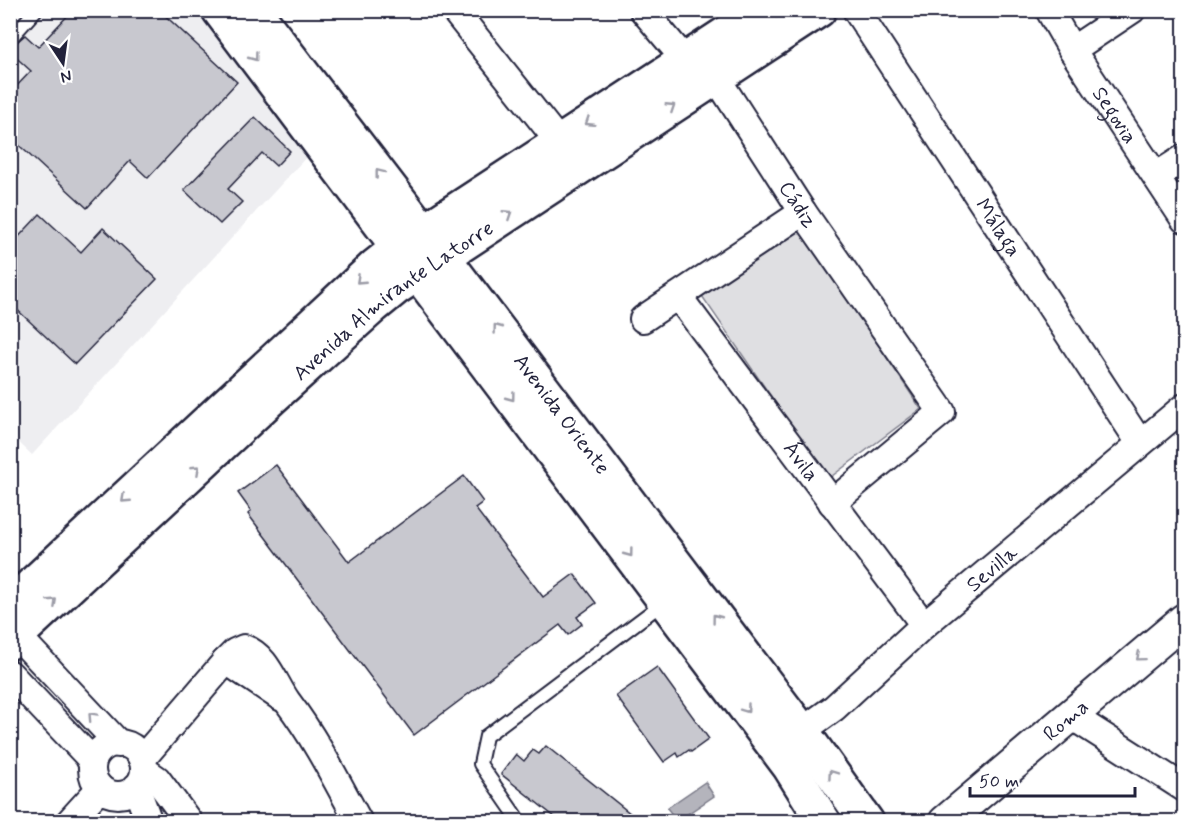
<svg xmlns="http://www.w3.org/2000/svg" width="1195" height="832" font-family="Mynerve,sans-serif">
<rect width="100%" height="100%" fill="#fff"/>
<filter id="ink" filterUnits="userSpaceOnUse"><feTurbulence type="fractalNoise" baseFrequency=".0167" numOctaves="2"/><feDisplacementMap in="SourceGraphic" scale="12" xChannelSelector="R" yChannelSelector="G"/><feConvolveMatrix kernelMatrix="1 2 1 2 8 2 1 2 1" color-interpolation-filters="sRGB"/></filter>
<g filter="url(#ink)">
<path fill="#eeeef1" d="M22 11H201L309 154 32 455 11 435V23Z"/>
<path fill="#dfdfe2" stroke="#80808e" stroke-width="1.5" d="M801 229 921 409 828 479 702 296Z"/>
<path fill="#b4b4bc" stroke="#7a7a88" stroke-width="1.5" d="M705 782 714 796 677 821 667 808Z"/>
<g fill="#c8c8cf" stroke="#22223b" stroke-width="1.5">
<path d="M73 10H159L237 82 148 178 130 161 87 208 10 137V93L31 71 10 52V48L25 35 38 47Z"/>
<path d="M255 117 290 151 276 166 262 153 228 189 242 202 220 224 184 190Z"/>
<path d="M40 214 81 252 103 228 157 279 75 364 10 303V246Z"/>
<path d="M276 465 349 562 464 476 483 502 475 508 543 597 574 574 596 603 577 617 582 624 568 635 560 625 414 735 248 514 251 511 238 493Z"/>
<path d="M657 667 709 739 691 752 689 750 679 757 677 753 664 762 616 696Z"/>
<path d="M546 746 641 822H561L501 774 516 754 524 761 533 750 539 754Z"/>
</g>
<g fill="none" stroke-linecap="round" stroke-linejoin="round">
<defs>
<g id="service">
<path d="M10 39 36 10"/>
<path d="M520 822 480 764 486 736 663 603"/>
</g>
<g id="minor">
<path d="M454 10 559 142"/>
<path id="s1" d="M643 10 685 60 716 77 803 212 942 412 832 503"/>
<path id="s2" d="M856 10 1140 443"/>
<path id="s3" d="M1049 10 1072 50 1184 219"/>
<path d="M1072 50 1132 10"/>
<path d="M1156 176 1184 158"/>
<path id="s4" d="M678 296 924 625"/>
<path d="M643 319 803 212"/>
<path d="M10 628 119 744"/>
<path d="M225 662 234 666 280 697"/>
<path d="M10 674 88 756 92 764"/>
<path d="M1070 715 1184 788"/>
<path id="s5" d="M802 731 834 708 924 625 1184 407"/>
<circle cx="118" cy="769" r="26"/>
<path d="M142 759 225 662 235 652 244 648C267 656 274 683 287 701 317 741 335 778 359 822"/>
<path d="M144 770 157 779 189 822"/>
<path d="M136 787 149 822"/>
<path d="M69 822 100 788"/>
</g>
<g id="tertiary">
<path id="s6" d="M945 822 1184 620"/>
</g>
<g id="secondary">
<path d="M219 10 789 766 824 822"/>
<path id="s7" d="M254 10 457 275 802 731 867 822"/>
<path d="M10 605 375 266 398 248 762 10"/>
<path id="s8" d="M10 642 273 397 374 306 396 288 819 10"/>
</g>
</defs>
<use href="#service" stroke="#22223b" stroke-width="16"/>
<use href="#minor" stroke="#22223b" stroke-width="30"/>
<use href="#tertiary" stroke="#22223b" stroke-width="36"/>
<use href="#secondary" stroke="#22223b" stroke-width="38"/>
<use href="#service" stroke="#fff" stroke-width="12"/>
<use href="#minor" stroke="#fff" stroke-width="26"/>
<use href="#tertiary" stroke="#fff" stroke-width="32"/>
<use href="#secondary" stroke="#fff" stroke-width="33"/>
</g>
<defs><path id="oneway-chevron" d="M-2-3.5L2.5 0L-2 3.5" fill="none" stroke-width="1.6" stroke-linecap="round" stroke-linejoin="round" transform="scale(1.5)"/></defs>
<g stroke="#9c9ca7">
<use href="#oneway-chevron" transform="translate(254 57) rotate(53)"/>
<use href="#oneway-chevron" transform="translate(671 107) rotate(-33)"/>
<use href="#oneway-chevron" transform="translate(589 122) rotate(147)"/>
<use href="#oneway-chevron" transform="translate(379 173) rotate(-128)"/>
<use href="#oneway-chevron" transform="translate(508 214) rotate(-33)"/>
<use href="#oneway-chevron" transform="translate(360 280) rotate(137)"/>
<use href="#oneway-chevron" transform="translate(497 328) rotate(-127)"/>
<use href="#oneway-chevron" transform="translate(511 397) rotate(53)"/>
<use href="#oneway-chevron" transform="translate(196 469) rotate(-43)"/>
<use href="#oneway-chevron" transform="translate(125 499) rotate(137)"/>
<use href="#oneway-chevron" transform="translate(629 553) rotate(53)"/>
<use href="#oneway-chevron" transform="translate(53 602) rotate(-43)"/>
<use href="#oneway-chevron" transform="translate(716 618) rotate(-127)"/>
<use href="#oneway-chevron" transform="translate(1140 657) rotate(140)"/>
<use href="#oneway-chevron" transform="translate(746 709) rotate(54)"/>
<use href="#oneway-chevron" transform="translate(92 716) rotate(-133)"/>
<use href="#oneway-chevron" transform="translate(832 774) rotate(-125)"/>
</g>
</g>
<g text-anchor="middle" stroke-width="4.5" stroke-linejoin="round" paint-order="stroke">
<g font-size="21" fill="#22223b" stroke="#fff">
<text dy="7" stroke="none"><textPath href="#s3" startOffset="124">Segovia</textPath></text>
<text dy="7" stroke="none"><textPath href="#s1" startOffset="252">Cádiz</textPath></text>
<text dy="7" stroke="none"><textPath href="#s2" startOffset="260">Málaga</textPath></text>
<text dy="7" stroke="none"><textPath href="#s8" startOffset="514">Avenida Almirante Latorre</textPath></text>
<text dy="7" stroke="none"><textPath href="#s7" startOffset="508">Avenida Oriente</textPath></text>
<text dy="7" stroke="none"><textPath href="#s4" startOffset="206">Ávila</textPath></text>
<text dy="7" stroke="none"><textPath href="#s5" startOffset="250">Sevilla</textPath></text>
<text dy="7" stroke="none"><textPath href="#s6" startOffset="158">Roma</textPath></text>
</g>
</g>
<rect width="1195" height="832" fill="none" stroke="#fff" stroke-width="36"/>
<rect x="18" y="18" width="1159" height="796" fill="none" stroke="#22223b" stroke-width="2" filter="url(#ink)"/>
<g transform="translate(63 63) rotate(167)" stroke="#ffffff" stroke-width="4.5" paint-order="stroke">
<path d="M0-4.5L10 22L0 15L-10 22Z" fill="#22223b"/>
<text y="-9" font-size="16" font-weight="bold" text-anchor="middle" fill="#22223b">N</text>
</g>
<path d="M970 787v9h165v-9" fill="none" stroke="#22223b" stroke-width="3"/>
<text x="979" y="787" font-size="18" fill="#22223b" stroke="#ffffff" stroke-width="4.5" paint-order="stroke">50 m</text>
</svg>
